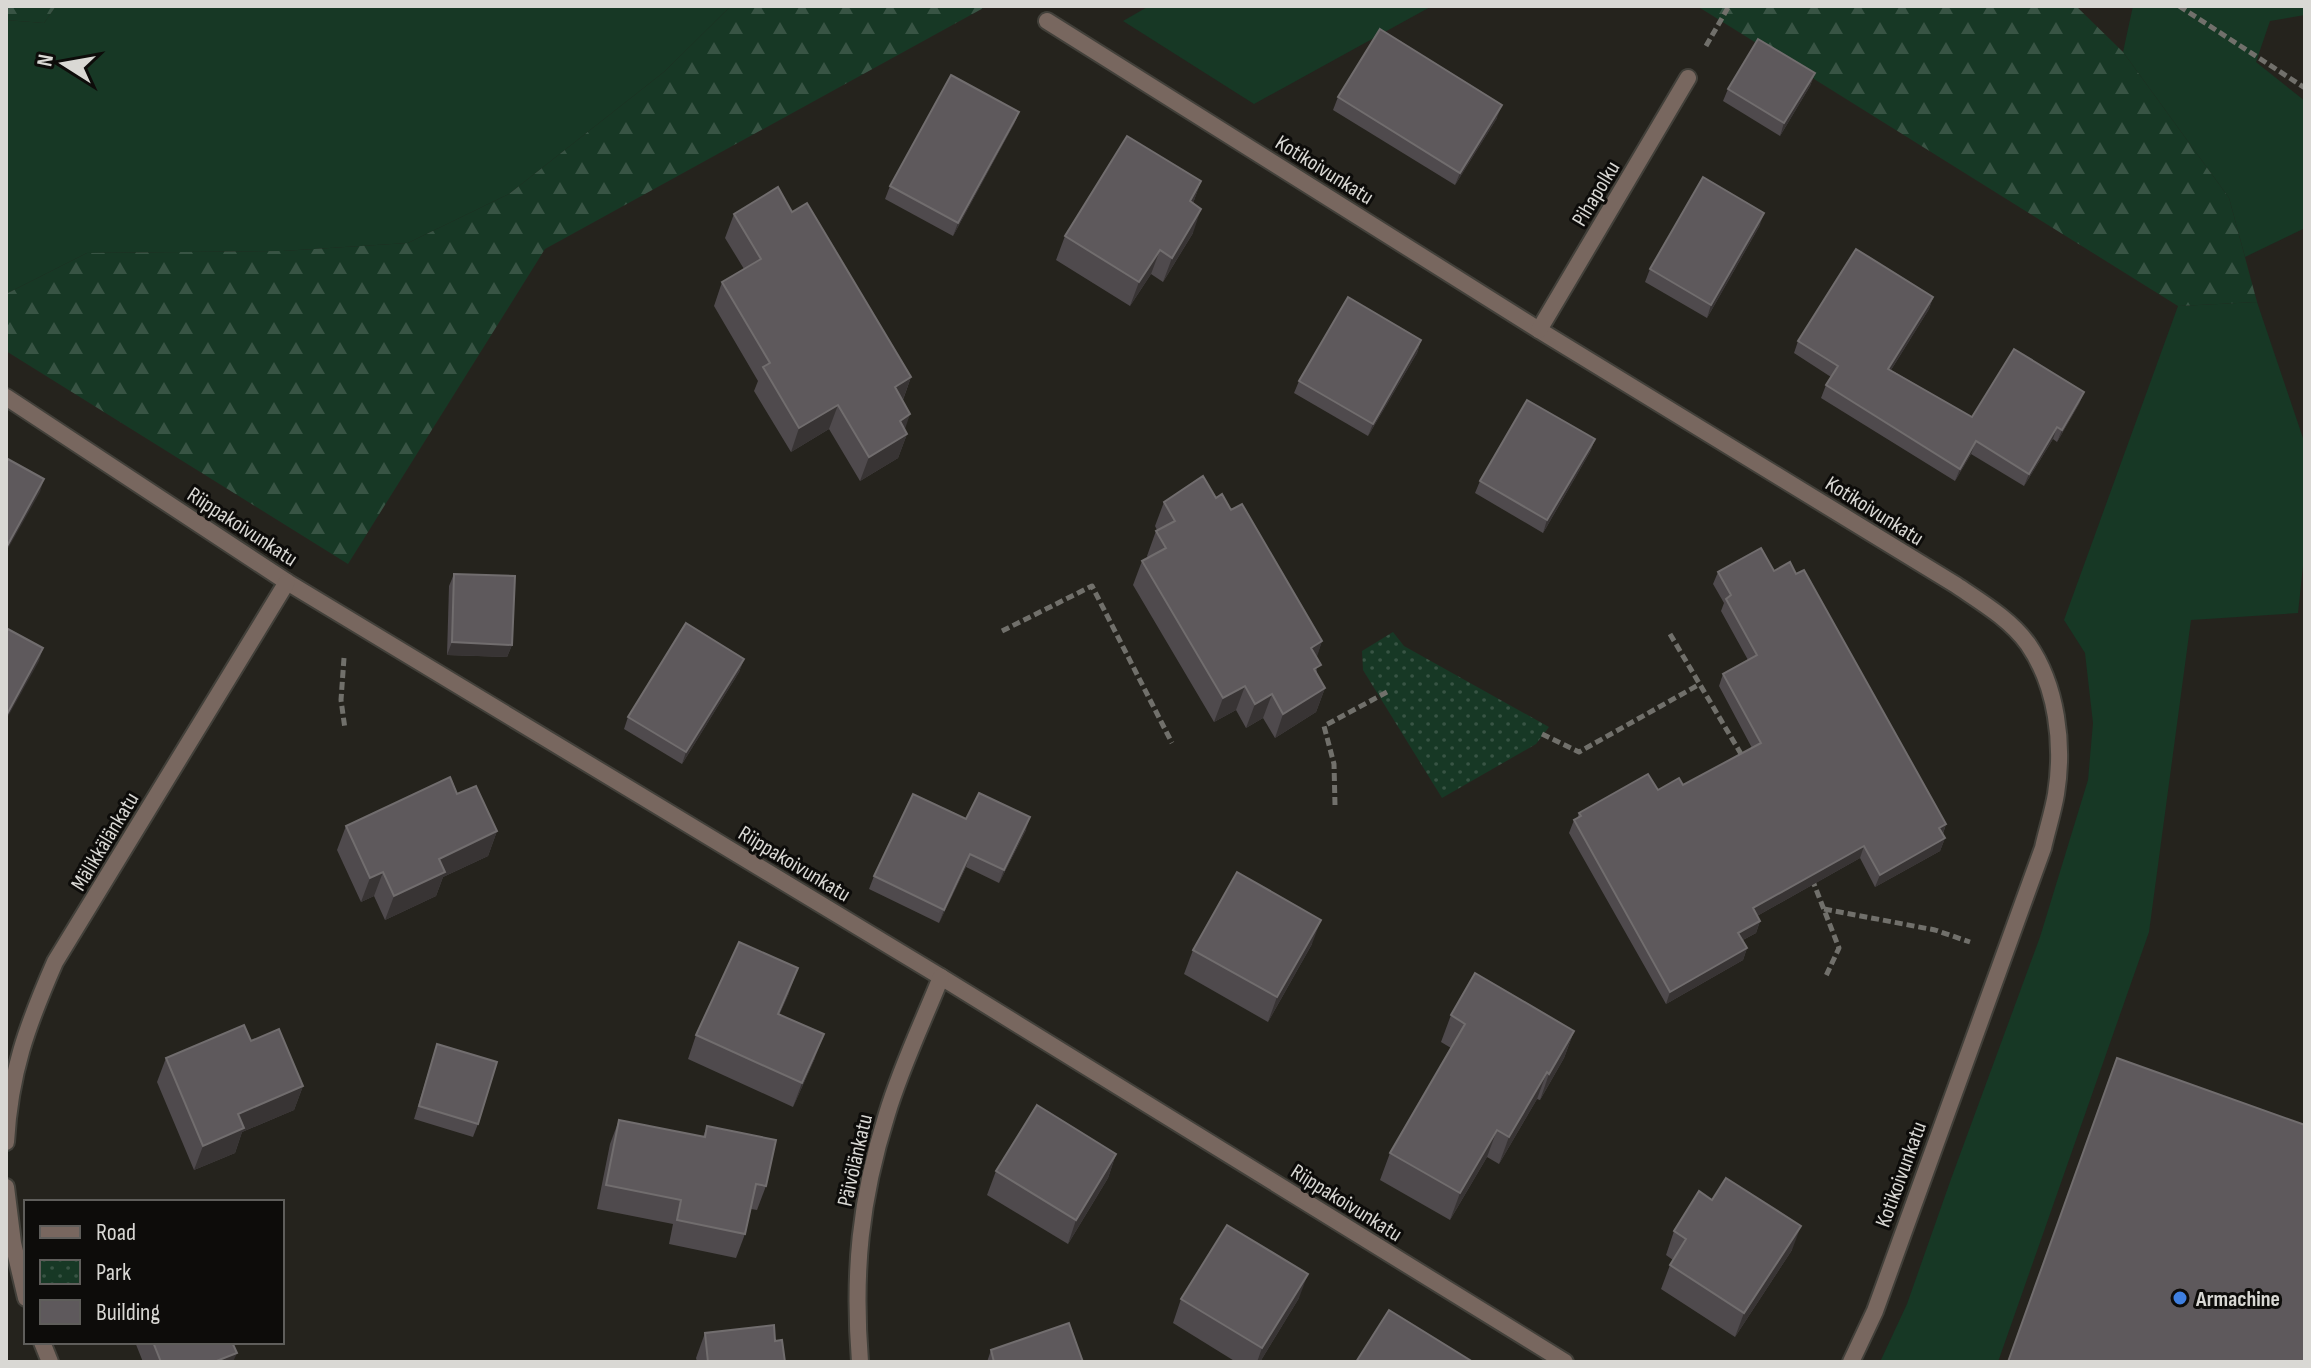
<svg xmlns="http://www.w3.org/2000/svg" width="2311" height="1368" font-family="'Sofia Sans Condensed',sans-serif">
<defs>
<pattern id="forest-firs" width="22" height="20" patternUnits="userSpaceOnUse" patternTransform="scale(2)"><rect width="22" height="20" fill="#173825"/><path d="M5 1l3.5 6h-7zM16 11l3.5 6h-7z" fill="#385444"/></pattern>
<pattern id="park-dots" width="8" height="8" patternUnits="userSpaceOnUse" patternTransform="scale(2)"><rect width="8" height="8" fill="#173825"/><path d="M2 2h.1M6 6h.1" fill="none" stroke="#385444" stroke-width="1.8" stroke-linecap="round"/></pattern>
</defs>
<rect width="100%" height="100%" fill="#25231d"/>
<g fill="#173825">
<path d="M56 6H731L664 72 509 194 408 243 283 251 87 253 6 294V20L44 23Z"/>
<path d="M1149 6H1432L1254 104 1123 21Z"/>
<path d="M2133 6H2305V15L2270 21 2256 62 2305 101V228L2245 257 2229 198 2123 52Z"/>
<path d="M2257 302 2305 444V547L2298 613 2191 620 2149 932 1998 1362H1880L1907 1304 1951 1179 2040 937 2088 780 2093 723 2085 653 2064 620 2178 306Z"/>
</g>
<g fill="url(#forest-firs)">
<path d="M6 6H56L44 23 6 20Z"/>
<path d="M731 6H987L545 249 348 564 6 351V294L87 253 283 251 408 243 509 194 664 72Z"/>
<path d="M1697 6H2076L2123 52 2229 198 2257 302 2178 306Z"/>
</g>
<path fill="url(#park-dots)" d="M1393 632 1404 646 1549 727 1536 744 1442 798 1363 670 1362 651Z"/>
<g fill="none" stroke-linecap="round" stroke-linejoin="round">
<defs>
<g id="street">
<path d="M1047 21 1539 330 1956 585C1981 602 2010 619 2028 644 2057 686 2064 744 2056 794 2053 812 2047 830 2043 848L1875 1311 1851 1362"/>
<path d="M1539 330 1688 78"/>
<path d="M6 397 287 582 941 977 1565 1362"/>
<path d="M6 1142C10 1072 27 1026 55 962L287 582"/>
<path d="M6 1187 13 1243 26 1298"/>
<path d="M42 1342 50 1362"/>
<path d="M860 1362C853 1273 860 1199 887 1114 901 1067 923 1022 941 977"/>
</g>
</defs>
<use href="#street" stroke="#42403a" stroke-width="20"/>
<g stroke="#71706b" stroke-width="5" stroke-dasharray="8 4" stroke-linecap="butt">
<path d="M2179 6 2305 88"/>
<path d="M1706 46 1729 6"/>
<path d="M1002 631 1092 586 1172 743"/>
<path d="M1670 634 1744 759"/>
<path d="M344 658 341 700 345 729"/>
<path d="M1542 734 1579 752 1700 684"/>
<path d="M1335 805 1334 764 1324 726 1387 692"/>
<path d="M1812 879 1839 948 1825 978"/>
<path d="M1824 909 1935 930 1970 942"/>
</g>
<use href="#street" stroke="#78675f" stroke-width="16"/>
</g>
<g fill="#4f4a4d">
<path d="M1815 73 1810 86 1780 136 1723 101 1728 89Z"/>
<path d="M1338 97 1497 118 1455 185 1333 110Z"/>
<path d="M1019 112 1014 124 953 236 885 199 890 186Z"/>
<path d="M1201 181 1193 203V233L1163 282 1151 274 1130 306 1056 260 1065 236Z"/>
<path d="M792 212 911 377 903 400 905 430 907 434 898 458 860 481 829 429 791 452 754 391 758 381 714 306 722 282 744 269 725 238 734 214Z"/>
<path d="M1760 225 1707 318 1645 282 1650 269Z"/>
<path d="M1933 297 1929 309 1891 370 1972 417 2084 392 2079 404 2057 442 2053 439 2024 486 1971 454 1955 481 1821 398 1826 385 1831 377 1794 353 1798 341Z"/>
<path d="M1421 340 1417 353 1368 436 1294 393 1299 381Z"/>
<path d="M1595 439 1590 452 1543 533 1475 493 1480 481Z"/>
<path d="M1216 498 1231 510 1322 641 1316 658 1317 675 1325 688 1316 712 1275 738 1263 718 1246 728 1236 710 1214 722 1133 585 1142 561 1148 558 1147 556 1156 531 1157 530 1155 526 1164 502Z"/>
<path d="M1774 571 1946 824 1943 834 1945 838 1940 851 1875 887 1860 858 1757 916 1760 921 1756 933 1743 940 1747 948 1743 960 1666 1004 1569 833 1574 820 1577 819 1579 813 1658 790 1683 785 1752 748 1719 686 1723 674 1748 660 1721 611 1724 603 1713 584 1718 572Z"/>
<path d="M454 574 512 645 507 657 447 655 449 586Z"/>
<path d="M744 659 739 672 682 764 624 729 628 717Z"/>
<path d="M457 794 497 831 488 856 443 877 436 896 385 920 374 896 361 902 337 850 346 826Z"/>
<path d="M966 819 1026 830 999 883 966 867 939 923 869 889 874 876Z"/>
<path d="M1312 944 1268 1022 1184 974 1193 950Z"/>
<path d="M789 993 779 1015 815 1058 793 1107 688 1059 696 1035Z"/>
<path d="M1451 1015 1574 1031 1564 1058 1540 1100 1537 1099 1499 1164 1487 1157 1450 1220 1380 1180 1390 1153 1451 1048 1441 1042Z"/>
<path d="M251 1041 303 1086 294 1110 242 1132 235 1153 194 1170 157 1082 166 1058Z"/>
<path d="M437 1044 478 1124 473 1137 414 1119Z"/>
<path d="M619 1120 703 1137 707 1126 766 1186 757 1210 751 1209 745 1234 736 1258 669 1244 673 1224 597 1209 610 1144Z"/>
<path d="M1116 1154 1108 1178 1068 1244 987 1195 996 1171Z"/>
<path d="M1674 1231 1792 1250 1735 1337 1661 1289 1670 1265 1673 1260 1666 1255Z"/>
<path d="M1299 1298 1260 1362H1236L1173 1323 1181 1299Z"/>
<path d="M705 1333 775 1341 785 1362H697L696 1358Z"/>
<path d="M135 1342H232L233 1362H143Z"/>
<path d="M991 1350 1083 1362H987Z"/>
</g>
<g fill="#383434">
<path d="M1815 73 1810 86 1780 136 1784 123Z"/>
<path d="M1502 105 1497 118 1455 185 1460 173Z"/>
<path d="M1019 112 1014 124 953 236 958 223Z"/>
<path d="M1201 181 1192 206 1190 201Z"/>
<path d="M1201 209 1193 233 1163 282 1172 258Z"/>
<path d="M1764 213 1760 225 1707 318 1711 305Z"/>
<path d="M1160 250 1151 274 1130 306 1139 282Z"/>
<path d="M1933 297 1929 309 1884 381 1888 369Z"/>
<path d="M1421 340 1417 353 1368 436 1373 424Z"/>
<path d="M911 377 902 402 895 387Z"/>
<path d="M2084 392 2079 404 2057 442 2062 430Z"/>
<path d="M838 405 829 429 791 452 799 428Z"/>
<path d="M910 414 902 438 907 434 898 458 860 481 869 457 900 421Z"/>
<path d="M2057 427 2053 439 2024 486 2029 474Z"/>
<path d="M1595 439 1590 452 1543 533 1547 520Z"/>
<path d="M1976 441 1971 454 1955 481 1960 469Z"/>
<path d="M44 479 40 492 6 552V548Z"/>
<path d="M1322 641 1314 666 1311 648Z"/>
<path d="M452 642 512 645 507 657 447 655Z"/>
<path d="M43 648 39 661 6 720V716Z"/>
<path d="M744 659 739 672 682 764 686 752Z"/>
<path d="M1245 686 1236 710 1214 722 1223 698Z"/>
<path d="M1325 688 1316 712 1275 738 1283 714Z"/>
<path d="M1272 694 1263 718 1246 728 1255 704Z"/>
<path d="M1030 817 1026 830 999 883 1004 870Z"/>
<path d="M1946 824 1942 836 1939 828Z"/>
<path d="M497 831 488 856 443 877 436 896 385 920 394 896 439 859Z"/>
<path d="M1945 838 1940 851 1875 887 1880 875Z"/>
<path d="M1864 846 1860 858 1748 921 1753 908Z"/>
<path d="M970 854 966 867 939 923 944 910Z"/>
<path d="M383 872 374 896 361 902 370 878Z"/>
<path d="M1321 920 1312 944 1268 1022 1277 997Z"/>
<path d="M1760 921 1756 933 1733 945 1738 933Z"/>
<path d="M1747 948 1743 960 1666 1004 1670 992Z"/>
<path d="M798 968 789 993 769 1038 778 1014Z"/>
<path d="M1574 1031 1564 1058 1540 1100 1549 1074Z"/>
<path d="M824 1034 815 1058 793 1107 802 1083Z"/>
<path d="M1547 1072 1537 1099 1499 1164 1509 1137Z"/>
<path d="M303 1086 294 1110 242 1132 235 1153 194 1170 203 1146 238 1114Z"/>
<path d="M1497 1130 1487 1157 1450 1220 1460 1193Z"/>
<path d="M1116 1154 1108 1178 1068 1244 1076 1220Z"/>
<path d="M1801 1226 1792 1250 1735 1337 1744 1313Z"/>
<path d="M1308 1274 1299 1298 1260 1362H1257L1262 1348Z"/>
<path d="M237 1353 233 1362H214Z"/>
</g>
<g fill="#5e595c" stroke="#716d6e" stroke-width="2">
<path d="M1380 29 1502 105 1460 173 1338 97Z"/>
<path d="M1758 39 1815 73 1784 123 1728 89Z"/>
<path d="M951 75 1019 112 958 223 890 186Z"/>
<path d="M1127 136 1201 181 1190 201 1201 209 1172 258 1160 250 1139 282 1065 236Z"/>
<path d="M1703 177 1764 213 1711 305 1650 269Z"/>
<path d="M778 187 792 212 807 203 911 377 895 387 910 414 900 421 907 434 869 457 838 405 799 428 763 367 770 363 722 282 761 259 734 214Z"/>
<path d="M1856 249 1933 297 1888 369 1972 417 2014 349 2084 392 2062 430 2057 427 2029 474 1976 441 1960 469 1826 385 1838 366 1798 341Z"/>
<path d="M1348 297 1421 340 1373 424 1299 381Z"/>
<path d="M1527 400 1595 439 1547 520 1480 481Z"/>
<path d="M6 458 44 479 6 548Z"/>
<path d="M1203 476 1216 498 1222 494 1231 510 1242 504 1322 641 1311 648 1321 665 1314 669 1325 688 1283 714 1272 694 1255 704 1245 686 1223 698 1142 561 1166 548 1156 531 1175 521 1164 502Z"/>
<path d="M1761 548 1774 571 1790 562 1796 574 1804 570 1946 824 1939 828 1945 838 1880 875 1864 846 1753 908 1760 921 1738 933 1747 948 1670 992 1574 820 1581 816 1579 813 1648 774 1658 790 1679 778 1683 785 1761 743 1723 674 1757 655 1726 599 1731 595 1718 572Z"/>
<path d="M454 574 515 576 512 645 452 642Z"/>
<path d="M686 623 744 659 686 752 628 717Z"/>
<path d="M6 628 43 648 6 716Z"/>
<path d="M450 777 457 794 476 786 497 831 439 859 445 872 394 896 383 872 370 878 346 826Z"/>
<path d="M979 793 1030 817 1004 870 970 854 944 910 874 876 913 794 966 819Z"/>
<path d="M1237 872 1321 920 1277 997 1193 950Z"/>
<path d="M739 942 798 968 778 1014 824 1034 802 1083 696 1035Z"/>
<path d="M1475 973 1574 1031 1549 1074 1547 1072 1509 1137 1497 1130 1460 1193 1390 1153 1465 1024 1451 1015Z"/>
<path d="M244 1025 251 1041 279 1029 303 1086 238 1114 244 1128 203 1146 166 1058Z"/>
<path d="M437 1044 497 1062 478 1124 419 1106Z"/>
<path d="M2117 1058 2305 1125V1362H2008Z"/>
<path d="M1037 1105 1116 1154 1076 1220 996 1171Z"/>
<path d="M619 1120 705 1137 707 1126 776 1140 766 1186 756 1184 745 1234 677 1220 681 1200 606 1185Z"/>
<path d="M1726 1178 1801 1226 1744 1313 1670 1265 1686 1239 1674 1231 1699 1191 1712 1200Z"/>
<path d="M1227 1225 1308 1274 1262 1348 1181 1299Z"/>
<path d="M1389 1310 1473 1362H1356Z"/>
<path d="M1069 1323 1083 1362H994L991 1350Z"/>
<path d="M774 1325 775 1341 782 1340 785 1362H708L705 1333Z"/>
<path d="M153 1342H232L237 1353 214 1362H161Z"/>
</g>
<circle fill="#3f7fe0" stroke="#0d0c0a" stroke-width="3" cx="2180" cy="1298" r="8"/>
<g text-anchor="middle" stroke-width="6" stroke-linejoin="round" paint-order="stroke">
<g font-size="22" fill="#d9d8d4" stroke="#0d0c0a">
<text transform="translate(1325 169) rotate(32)" y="8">Kotikoivunkatu</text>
<text transform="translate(1595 193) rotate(-59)" y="8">Pihapolku</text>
<text transform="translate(1875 510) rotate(32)" y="8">Kotikoivunkatu</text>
<text transform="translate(243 526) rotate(33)" y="8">Riippakoivunkatu</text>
<text transform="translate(104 841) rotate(-59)" y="8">Mälikkälänkatu</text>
<text transform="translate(795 863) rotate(31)" y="8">Riippakoivunkatu</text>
<text transform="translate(854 1160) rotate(-77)" y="8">Päivölänkatu</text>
<text transform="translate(1900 1174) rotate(-70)" y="8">Kotikoivunkatu</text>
<text transform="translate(1347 1202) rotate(32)" y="8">Riippakoivunkatu</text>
</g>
<g font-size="22" font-weight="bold" fill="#d9d8d4" stroke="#0d0c0a" text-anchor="start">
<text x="2196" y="1306">Armachine</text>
</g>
</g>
<rect width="2311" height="1368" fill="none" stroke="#d9d8d4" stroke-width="16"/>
<rect x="24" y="1200" width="260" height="144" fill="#0d0c0a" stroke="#5f5e5b" stroke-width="2"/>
<rect x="40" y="1226" width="40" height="12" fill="#78675f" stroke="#5f5e5b" stroke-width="2"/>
<text x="96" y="1240" font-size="24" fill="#d9d8d4">Road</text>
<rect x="40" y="1260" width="40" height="24" fill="url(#park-dots)" stroke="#5f5e5b" stroke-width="2"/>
<text x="96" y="1280" font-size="24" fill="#d9d8d4">Park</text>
<rect x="40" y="1300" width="40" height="24" fill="#5e595c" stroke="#5f5e5b" stroke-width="2"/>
<text x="96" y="1320" font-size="24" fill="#d9d8d4">Building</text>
<g transform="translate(64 64) rotate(281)" stroke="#0d0c0a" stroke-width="6" paint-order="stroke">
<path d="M0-6L14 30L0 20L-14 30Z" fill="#d9d8d4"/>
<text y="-12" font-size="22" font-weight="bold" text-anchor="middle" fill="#d9d8d4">N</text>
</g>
</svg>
